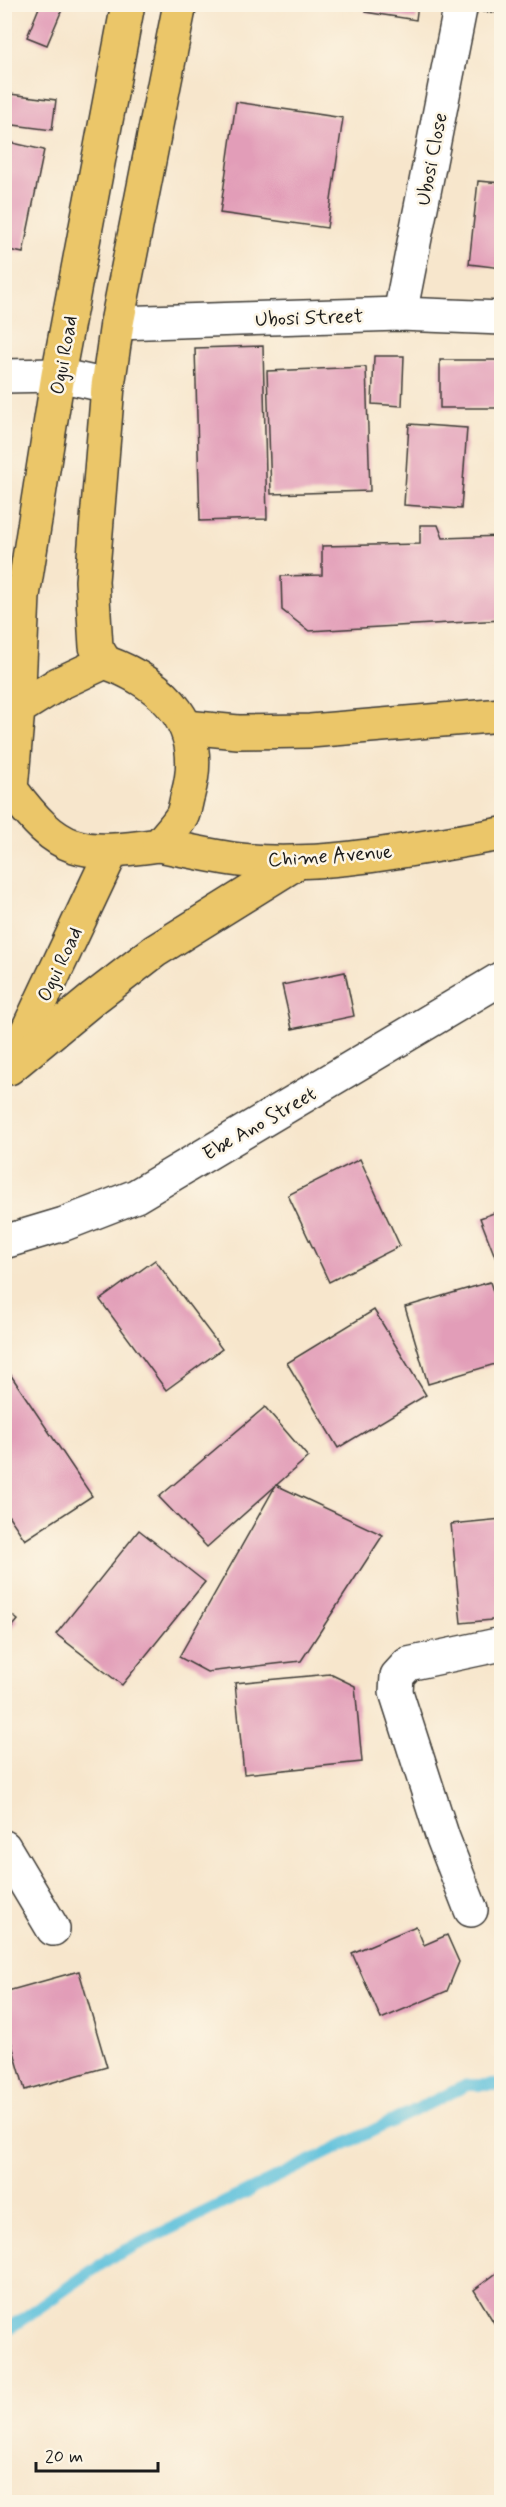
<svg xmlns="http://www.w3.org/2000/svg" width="506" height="2507" font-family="Mynerve,sans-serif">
<rect width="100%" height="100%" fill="#fcf5e5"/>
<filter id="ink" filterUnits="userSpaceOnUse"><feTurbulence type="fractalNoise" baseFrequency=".0167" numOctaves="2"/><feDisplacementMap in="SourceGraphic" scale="12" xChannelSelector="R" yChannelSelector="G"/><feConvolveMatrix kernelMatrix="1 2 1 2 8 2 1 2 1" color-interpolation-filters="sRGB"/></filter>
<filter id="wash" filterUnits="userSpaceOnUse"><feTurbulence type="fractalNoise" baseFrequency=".008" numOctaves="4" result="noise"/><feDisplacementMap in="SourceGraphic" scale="24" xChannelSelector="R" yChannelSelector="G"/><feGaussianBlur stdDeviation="1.35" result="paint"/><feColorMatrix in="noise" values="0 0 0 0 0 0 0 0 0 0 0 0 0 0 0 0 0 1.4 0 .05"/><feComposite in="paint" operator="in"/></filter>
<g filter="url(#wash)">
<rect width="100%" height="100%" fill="#f7e6cc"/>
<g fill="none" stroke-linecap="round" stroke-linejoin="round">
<path stroke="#5ec1dc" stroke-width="12" d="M4 2332 110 2258 467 2085H502"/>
</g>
<g id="blocks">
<g fill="#e29db8">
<path d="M366 4H418L416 20 365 12Z"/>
<path d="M484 4H502V13L483 12Z"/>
<path d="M40 5H64L47 45 27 37Z"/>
<path d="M10 94 56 100 52 130 6 124Z"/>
<path d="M236 102 343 118 327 228 220 213Z"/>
<path d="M4 141 44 150 23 253 4 249Z"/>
<path d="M478 181 502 183V268L469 264Z"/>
<path d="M263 346 267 519 200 521 195 348Z"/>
<path d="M374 356H404L402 406 372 404Z"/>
<rect x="440" y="360" width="62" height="48"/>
<path d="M366 367 370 491 271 494 267 371Z"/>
<path d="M409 424 467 428 461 509 404 505Z"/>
<path d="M420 525H438L443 538 502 536V620L309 631 282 610 281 576 322 575V546L420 544Z"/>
<path d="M345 972 354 1016 292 1029 282 985Z"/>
<path d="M360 1159 400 1246 329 1282 288 1195Z"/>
<path d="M502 1210V1272H501L480 1218Z"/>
<path d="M155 1260 222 1349 166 1390 100 1300Z"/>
<path d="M490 1282 502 1319V1362L428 1384 405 1307Z"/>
<path d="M374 1310 426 1395 338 1448 287 1363Z"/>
<path d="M4 1365 92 1496 25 1540 4 1509Z"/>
<path d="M265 1407 308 1457 207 1547 159 1497Z"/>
<path d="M276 1485 383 1535 301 1661 207 1672 179 1657Z"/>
<path d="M502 1519V1619L461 1623 451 1524Z"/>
<path d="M139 1530 205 1582 122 1685 56 1634Z"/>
<path d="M4 1609 18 1620 4 1637Z"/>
<path d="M330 1674 355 1686 362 1762 244 1774 235 1683Z"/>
<path d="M416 1926 424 1945 447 1935 459 1962 447 1991 381 2019 352 1953Z"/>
<path d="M79 1971 107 2067 25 2090 4 2017V1992Z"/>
<path d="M502 2269V2336L474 2290Z"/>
</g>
</g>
</g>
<g filter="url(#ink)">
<use href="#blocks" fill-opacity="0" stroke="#3d3a36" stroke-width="1.5"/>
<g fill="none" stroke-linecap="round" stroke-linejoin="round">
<defs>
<g id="minor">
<path d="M400 314 461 4"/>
<path d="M117 323 400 314 502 318"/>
<path d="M4 376 58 375 108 386"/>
<path d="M4 1242 64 1224 136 1196 502 978"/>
<path d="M4 1847 53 1929"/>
<path d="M471 1910 443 1838 396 1692 397 1676 408 1664 502 1644"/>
</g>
<g id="primary">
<path d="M105 662 96 647 92 581 108 386 117 323 180 4"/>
<path d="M105 662C165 684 207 726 188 794 186 800 185 810 182 816 176 826 166 836 159 845 80 856 60 855 11 789L18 709 58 684Z"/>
<path d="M18 709 23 596 58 375 128 4"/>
<path d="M186 727 238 732 310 731 502 715"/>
<path d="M159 845C186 850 213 857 240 860 325 869 418 848 502 834"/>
<path d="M14 1059 112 851"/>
<path d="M9 1068 94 998 155 951 298 862"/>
</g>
</defs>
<use href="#minor" stroke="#3d3a36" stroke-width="36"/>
<use href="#primary" stroke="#3d3a36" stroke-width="36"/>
<use href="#minor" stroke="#fff" stroke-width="33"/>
<use href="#primary" stroke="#ebc669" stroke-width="33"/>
</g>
</g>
<g text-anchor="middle" stroke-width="5" stroke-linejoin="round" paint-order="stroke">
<g font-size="20" fill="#1c1c1c" stroke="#fcf5e5">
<text transform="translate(431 159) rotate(-79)" y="7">Ubosi Close</text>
<text transform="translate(309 317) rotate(-2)" y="7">Ubosi Street</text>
<text transform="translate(63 355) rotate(-80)" y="7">Ogui Road</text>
<text transform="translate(330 855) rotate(-4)" y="7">Chime Avenue</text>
<text transform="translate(59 964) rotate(-65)" y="7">Ogui Road</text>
<text transform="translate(259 1123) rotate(-30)" y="7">Ebe Ano Street</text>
</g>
</g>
<rect width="506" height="2507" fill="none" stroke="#fcf5e5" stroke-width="24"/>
<path d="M36 2462v9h122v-9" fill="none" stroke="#1c1c1c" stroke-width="3"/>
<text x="45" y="2462" font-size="18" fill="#1c1c1c" stroke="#fcf5e5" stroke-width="4.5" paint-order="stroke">20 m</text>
</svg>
